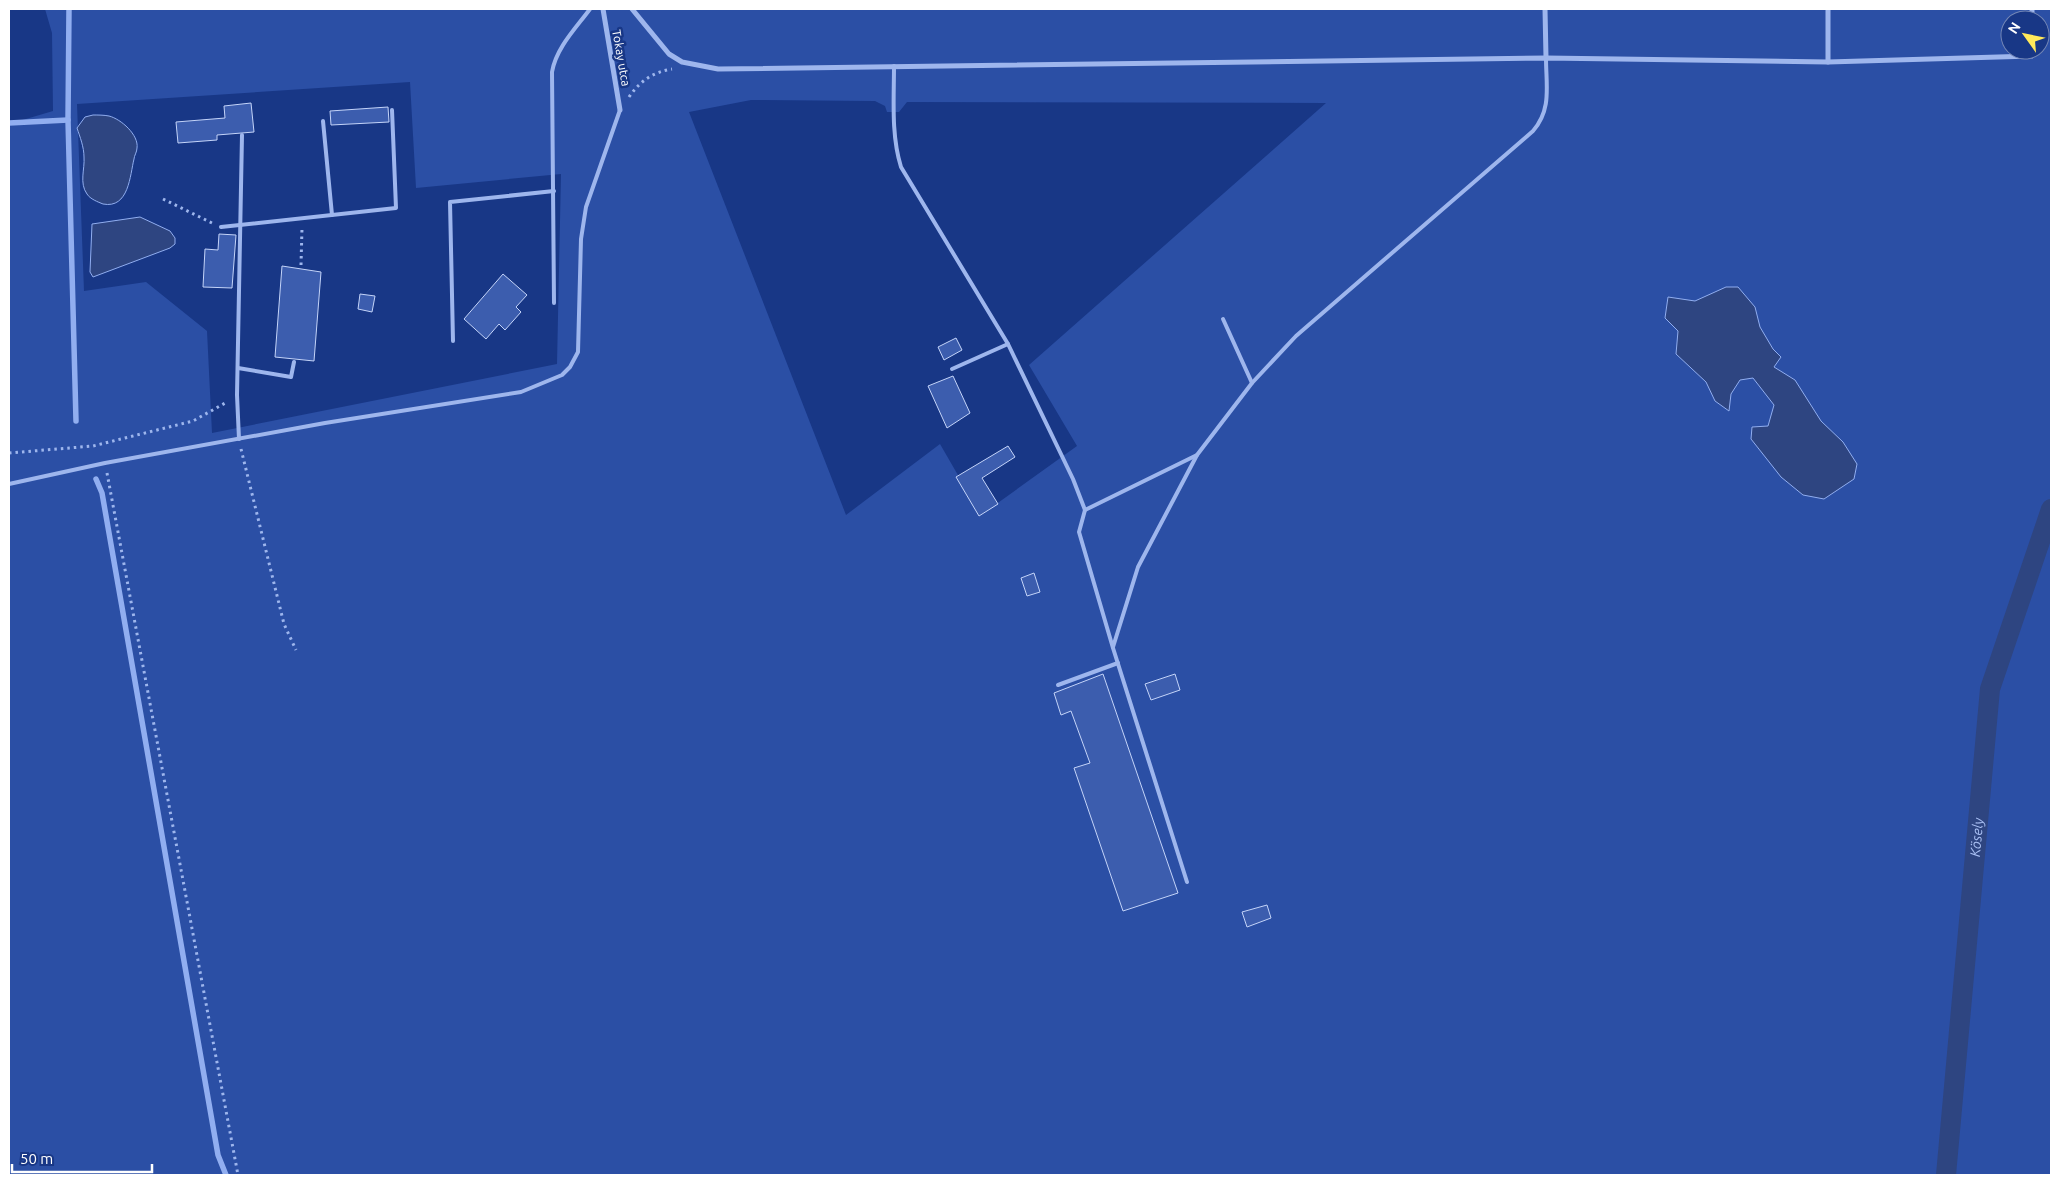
<svg xmlns="http://www.w3.org/2000/svg" width="2060" height="1184" font-family="Ubuntu,sans-serif">
<rect width="100%" height="100%" fill="#183786"/>
<path fill="#2b4fa5" fill-rule="evenodd" d="M45 9H2051V1175H9V124L53 111 52 33ZM2010 20H2040V50H2010ZM410 82 416 188 561 174 557 364 212 433 207 331 146 282 84 291 77 104ZM751 100 875 101 885 106 887 112H899L907 102 1326 103 1029 365 1077 446 981 515 940 444 846 515 689 112Z"/>
<g fill="#2e4581" stroke="#91aef0">
<path d="M93 115C98 115 104 115 109 116 121 119 139 135 137 148 137 152 134 156 134 159 130 175 129 209 103 204 98 202 90 199 87 194 79 183 85 169 84 157 84 147 80 137 77 128L85 117Z"/>
<path d="M140 217 170 231 175 238V244L170 248 93 277 90 272 92 224Z"/>
<path d="M1726 287H1738L1755 307 1760 327 1773 349 1781 357 1774 367 1795 380 1821 421 1843 442 1857 464 1854 479 1824 499 1803 495 1781 477 1751 439 1752 427 1768 426 1774 405 1753 378 1740 380 1731 394 1729 411 1715 401 1706 382 1676 354 1678 331 1665 318 1668 297 1695 301Z"/>
</g>
<g fill="none" stroke-linecap="round" stroke-linejoin="round">
<g stroke="#91aef0" stroke-width="5.5">
<path d="M69 9 68 120 76 421"/>
<path d="M9 123 68 120"/>
<path d="M96 479 102 493 218 1155 226 1175"/>
</g>
<path stroke="#2e4581" stroke-width="20" id="s1" d="M1946 1175 1990 689 2051 509"/>
</g>
<g fill="#3c5dae" stroke="#c4d4f9">
<path d="M251 103 254 132 217 135V140L178 143 176 122 225 118 224 106Z"/>
<path d="M388 107 389 122 331 125 330 111Z"/>
<path d="M219 234 236 235 232 288 203 287 205 249 218 250Z"/>
<path d="M282 266 321 272 314 361 275 357Z"/>
<path d="M503 274 527 295 516 307 521 312 505 330 499 324 486 339 464 319Z"/>
<path d="M360 294 375 296 372 312 358 309Z"/>
<path d="M956 338 962 350 944 360 938 347Z"/>
<path d="M953 376 970 413 947 428 928 386Z"/>
<path d="M1008 446 1015 457 982 478 998 504 979 516 956 477Z"/>
<path d="M1034 573 1040 592 1027 596 1021 578Z"/>
<path d="M1103 674 1178 893 1123 911 1074 768 1090 763 1071 711 1061 715 1054 693Z"/>
<path d="M1175 674 1180 690 1151 700 1145 684Z"/>
<path d="M1267 905 1271 918 1247 927 1242 912Z"/>
</g>
<g fill="none" stroke-linecap="round" stroke-linejoin="round">
<g stroke="#9eb6ed" stroke-width="3" stroke-dasharray="2.5 4" stroke-linecap="butt">
<path d="M629 97C640 81 653 72 672 69"/>
<path d="M163 199 212 223"/>
<path d="M301 265 302 228"/>
<path d="M241 449 284 624 296 650"/>
<path d="M9 453 93 446 193 421 227 402"/>
<path d="M107 473 238 1175"/>
</g>
<g stroke="#9eb6ed" stroke-width="4">
<path d="M894 66C894 99 891 135 901 167L1008 344 1073 479 1085 510"/>
<path d="M323 121 332 215"/>
<path d="M221 227 396 208 392 110"/>
<path d="M554 303 552 72C556 48 576 28 590 9"/>
<path d="M1223 319 1252 383"/>
<path d="M453 341 450 202 554 191"/>
<path d="M238 368 291 377 294 362"/>
<path d="M952 369 1008 344"/>
<path d="M239 439 237 395 242 135"/>
<path d="M9 484 105 463 325 423 521 392 562 375 570 367 578 352 581 239 586 207 620 110"/>
<path d="M1113 647 1138 567 1197 455"/>
<path d="M1058 685 1118 663"/>
<path d="M1187 882 1113 648 1079 532 1085 510 1197 455 1252 383 1296 336 1533 131C1552 109 1546 86 1546 58"/>
</g>
<g stroke="#9eb6ed" stroke-width="5">
<path d="M603 9 620 110"/>
<path d="M632 9 669 54 682 62 718 69 1546 58 1828 62 2032 56V50"/>
<path d="M1545 9 1546 58"/>
<path d="M1828 9V62"/>
<path d="M2032 20V9"/>
</g>
</g>
<g text-anchor="middle" stroke-width="5" stroke-linejoin="round" paint-order="stroke">
<g font-size="12" fill="#fff" stroke="#183786">
<text transform="translate(621 58) rotate(80)" y="4">Tokay utca</text>
</g>
<g font-size="14" font-style="italic" fill="#aac0f4" stroke="#183786">
<text dy="5" stroke="none"><textPath href="#s1" startOffset="339">Kösely</textPath></text>
</g>
</g>
<rect width="2060" height="1184" fill="none" stroke="#ffffff" stroke-width="20"/>
<g transform="translate(2025 35) rotate(303)"><circle r="24" fill="#183786" stroke="#7487b6"/>
<path d="M0-4L9 19L0 12L-9 19Z" fill="#ffe95a"/>
<text y="-8" font-size="14" font-weight="bold" text-anchor="middle" fill="#ffffff">N</text>
</g>
<path d="M12 1164v8h140v-8" fill="none" stroke="#ffffff" stroke-width="2.5"/>
<text x="20" y="1164" font-size="15" fill="#ffffff" stroke="#183786" stroke-width="4" paint-order="stroke">50 m</text>
</svg>
